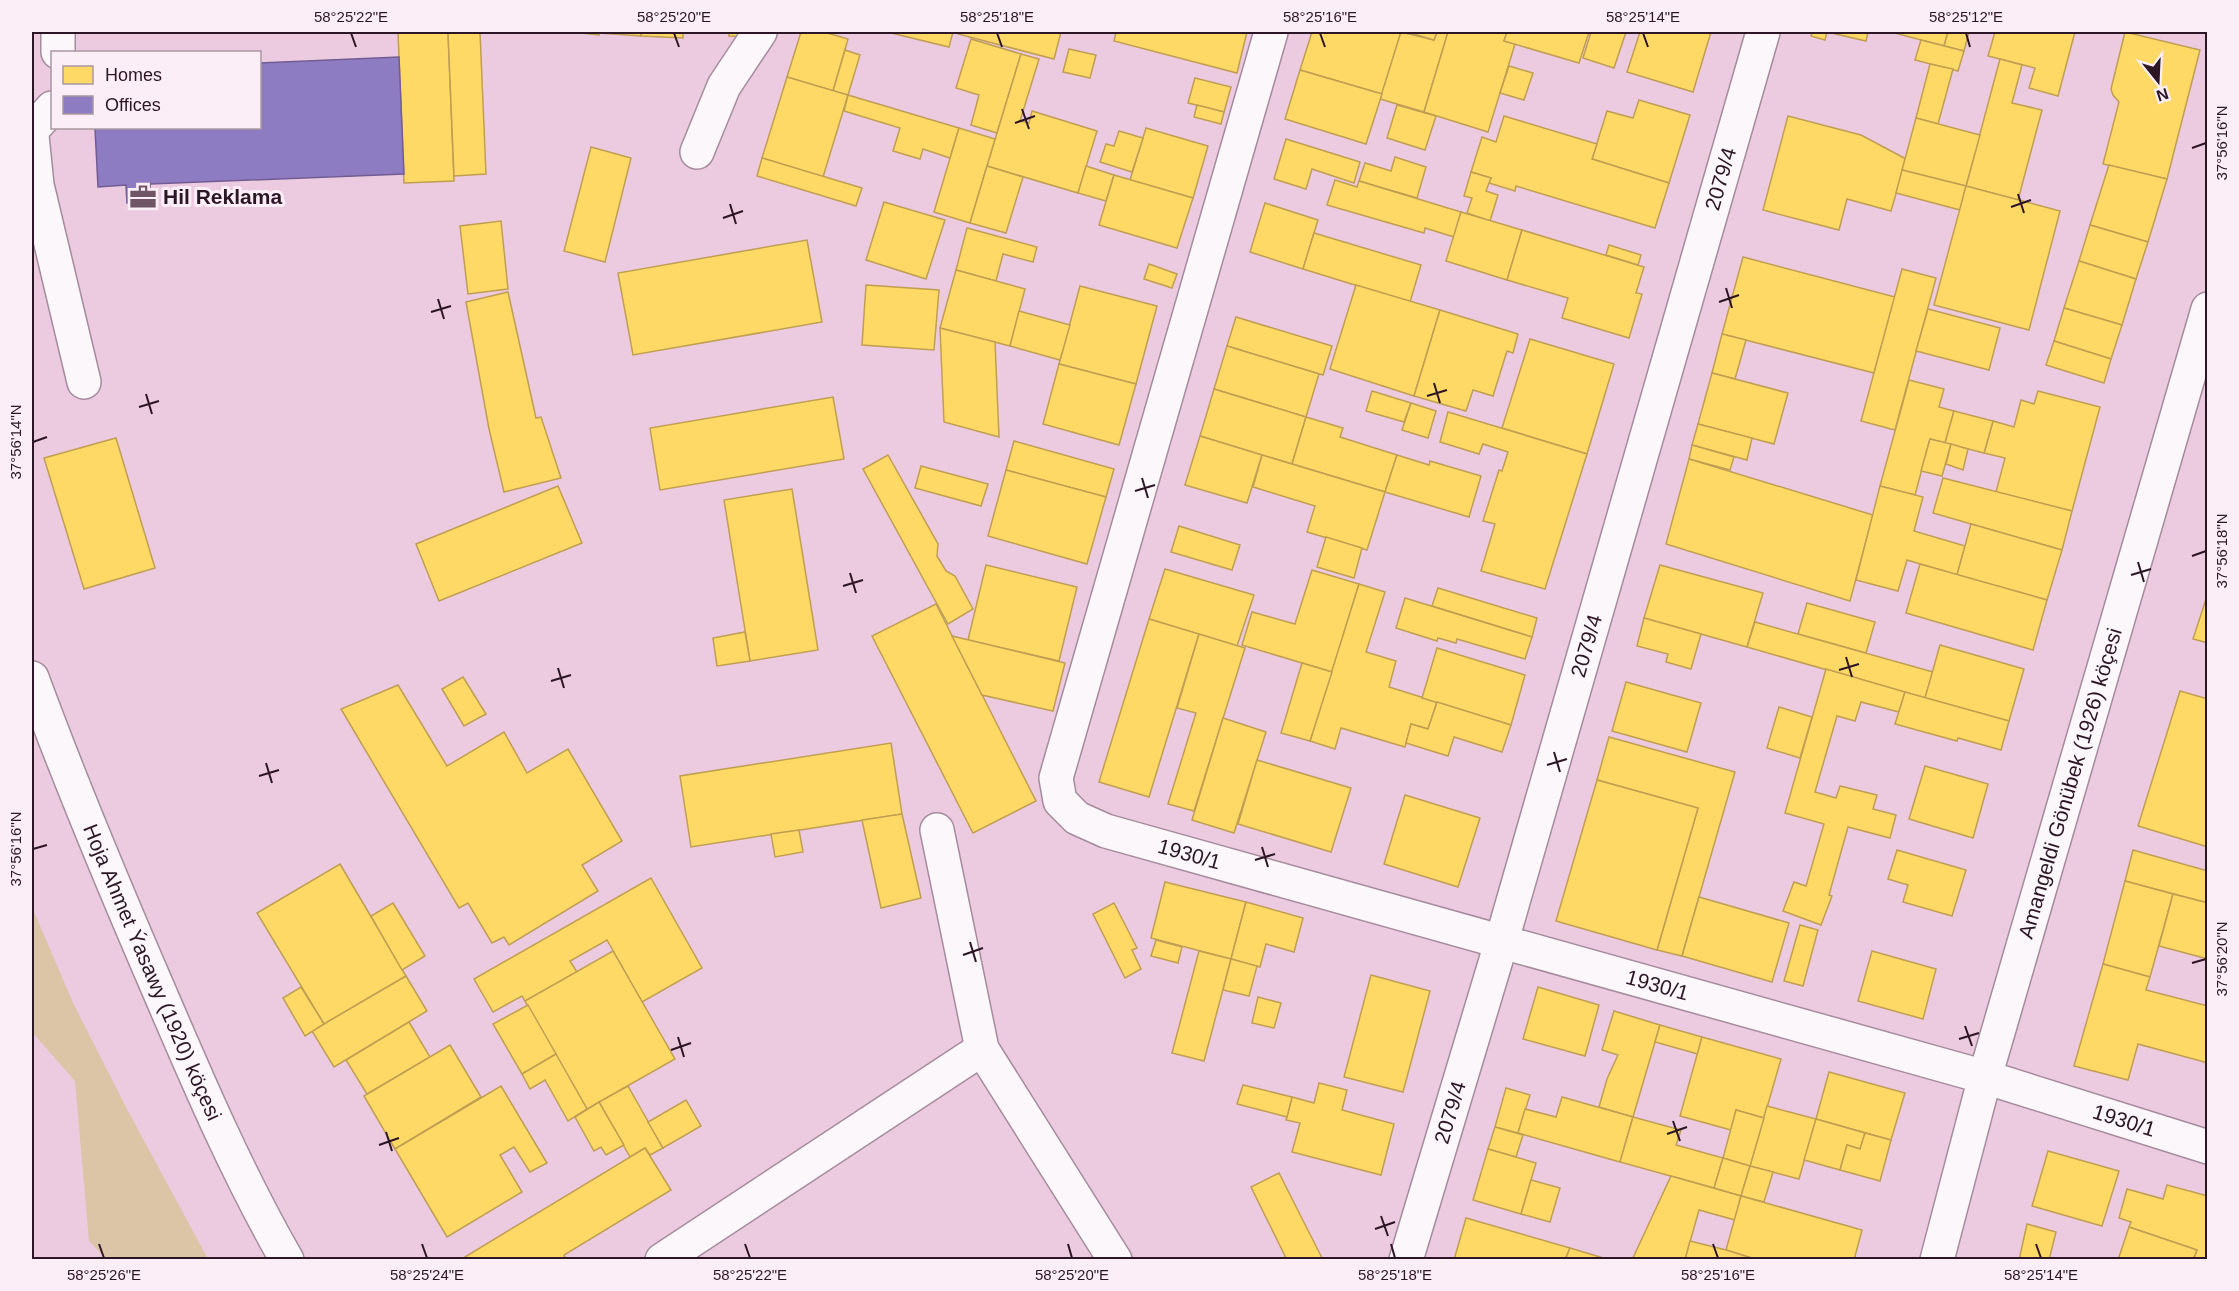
<svg xmlns="http://www.w3.org/2000/svg" width="2239" height="1291" font-family="Helvetica,sans-serif">
<rect width="100%" height="100%" fill="#eccae0"/>
<path fill="#dcc5a6" d="M32 907 73 1003 128 1111 208 1259H106L89 1241 75 1081 32 1032Z"/>
<g fill="#ffd966" stroke="#c09e52" stroke-width="1.5">
<path d="M398 32H448L454 181 404 183Z"/>
<path d="M448 32H480L486 174 454 176Z"/>
<path d="M571 32H599V35Z"/>
<path d="M599 32H641V36L599 33Z"/>
<path d="M641 32H683V38L641 36Z"/>
<path d="M729 32H752L750 37 729 36Z"/>
<path d="M801 32H824L848 39 833 91 787 77Z"/>
<path d="M887 32H953L949 47Z"/>
<path d="M958 32H1061L1054 59 958 34Z"/>
<path d="M1116 32H1247L1237 73 1114 41Z"/>
<path d="M1312 32H1401L1382 94 1300 70Z"/>
<path d="M1401 32 1434 40 1437 32H1448L1424 112 1380 99Z"/>
<path d="M1407 32H1437L1434 40Z"/>
<path d="M1448 32H1507L1504 41 1515 44 1488 132 1424 112Z"/>
<path d="M1507 32H1589L1579 63 1504 41Z"/>
<path d="M1591 32H1626L1614 68 1583 58Z"/>
<path d="M1640 32H1711L1693 92 1627 72Z"/>
<path d="M1812 32H1868L1866 41 1827 32 1825 40 1811 36Z"/>
<path d="M1891 32H1948L1944 46Z"/>
<path d="M1948 32H1969L1964 51 1944 46Z"/>
<path d="M1995 32H2075L2058 96 2029 88 2035 68 1988 56Z"/>
<path d="M2125 32 2200 50 2167 179 2103 164 2119 102 2113 95 2111 89Z"/>
<path d="M971 39 1021 54 997 133 971 125 979 95 956 88Z"/>
<path d="M1921 40 1964 51 1958 71 1915 60Z"/>
<path d="M1069 49 1096 55 1090 78 1063 72Z"/>
<path d="M845 50 860 55 848 95 833 91Z"/>
<path d="M1021 54 1039 59 1020 121 1029 123 1032 111 1097 131 1078 193 987 166Z"/>
<path d="M2000 59 2022 65 2012 103 2042 110 2018 200 1966 186Z"/>
<path d="M1930 64 1953 69 1938 124 1916 118Z"/>
<path d="M1509 66 1533 73 1524 100 1500 93Z"/>
<path d="M1300 70 1382 94 1366 144 1285 119Z"/>
<path d="M787 77 848 95 823 177 762 158Z"/>
<path d="M1195 78 1231 87 1224 112 1188 103Z"/>
<path d="M848 95 959 128 950 158 923 149 920 159 893 151 900 128 844 111Z"/>
<path d="M1639 100 1690 115 1669 183 1592 159 1607 111 1633 118Z"/>
<path d="M1197 105 1224 112 1221 124 1194 117Z"/>
<path d="M1397 105 1436 116 1425 150 1387 138Z"/>
<path d="M1504 116 1597 144 1592 159 1669 183 1655 228 1516 186 1515 191 1489 183 1491 178 1471 172 1482 137 1496 142Z"/>
<path d="M1788 116 1861 135 1906 159 1891 211 1847 199 1839 230 1763 210Z"/>
<path d="M1916 118 1980 135 1966 186 1902 170Z"/>
<path d="M959 128 995 139 970 223 934 212Z"/>
<path d="M1146 128 1208 146 1193 198 1130 180Z"/>
<path d="M1119 131 1143 138 1132 172 1100 162 1106 144 1114 146Z"/>
<path d="M1286 139 1360 162 1354 183 1312 169 1306 189 1274 179Z"/>
<path d="M591 147 631 158 605 262 564 251Z"/>
<path d="M1395 157 1426 167 1417 198 1359 181 1365 163 1391 171Z"/>
<path d="M762 158 862 188 856 206 757 176Z"/>
<path d="M2109 165 2167 179 2148 242 2090 225Z"/>
<path d="M987 166 1023 177 1006 233 970 223Z"/>
<path d="M1086 166 1114 175 1106 201 1078 193Z"/>
<path d="M1902 170 1966 186 1960 210 1896 193Z"/>
<path d="M1471 172 1491 178 1486 191 1498 195 1490 221 1467 213 1472 198 1464 196Z"/>
<path d="M1114 175 1193 198 1177 248 1099 225Z"/>
<path d="M1335 180 1357 187 1359 181 1461 212 1454 237 1425 228 1424 233 1327 205Z"/>
<path d="M1966 186 2060 211 2029 330 1934 305Z"/>
<path d="M884 202 945 220 926 279 866 260Z"/>
<path d="M1265 203 1318 220 1303 269 1250 252Z"/>
<path d="M1461 212 1522 230 1507 280 1446 261Z"/>
<path d="M501 221 508 289 468 294 460 226Z"/>
<path d="M2090 225 2148 242 2136 279 2079 261Z"/>
<path d="M967 228 1037 247 1033 262 1003 254 996 281 956 270Z"/>
<path d="M1522 230 1644 267 1636 293 1642 294 1629 338 1562 318 1568 298 1507 280Z"/>
<path d="M1314 233 1421 265 1410 302 1303 269Z"/>
<path d="M807 240 822 322 633 355 618 273Z"/>
<path d="M1609 245 1641 255 1638 265 1606 255Z"/>
<path d="M1743 257 1895 297 1874 373 1722 334Z"/>
<path d="M2079 261 2136 279 2122 325 2064 308Z"/>
<path d="M1149 264 1177 274 1172 288 1144 279Z"/>
<path d="M1902 269 1936 278 1895 430 1861 421Z"/>
<path d="M956 270 1025 289 1010 346 940 328Z"/>
<path d="M866 285 939 290 934 350 862 345Z"/>
<path d="M1356 285 1440 310 1414 396 1330 369Z"/>
<path d="M1080 286 1157 306 1136 384 1059 364Z"/>
<path d="M508 292 536 418 541 417 561 478 504 492 489 429 466 302Z"/>
<path d="M2064 308 2122 325 2111 359 2054 341Z"/>
<path d="M1928 309 2000 328 1989 370 1916 351Z"/>
<path d="M1440 310 1518 334 1513 353 1507 351 1493 396 1473 390 1466 411 1414 396Z"/>
<path d="M1019 311 1070 325 1060 360 1010 346Z"/>
<path d="M1236 317 1332 346 1323 375 1227 346Z"/>
<path d="M940 328 995 342 999 437 944 422Z"/>
<path d="M1722 334 1746 340 1735 379 1712 373Z"/>
<path d="M1530 339 1614 364 1587 454 1502 428Z"/>
<path d="M2054 341 2111 359 2104 383 2046 365Z"/>
<path d="M1227 346 1319 374 1306 417 1214 389Z"/>
<path d="M1059 364 1136 384 1119 445 1043 424Z"/>
<path d="M1712 373 1788 393 1774 444 1698 424Z"/>
<path d="M1909 380 1944 389 1939 407 1954 411 1945 443 1930 439 1915 495 1880 486Z"/>
<path d="M1214 389 1306 417 1292 464 1200 436Z"/>
<path d="M1372 391 1411 403 1404 422 1366 411Z"/>
<path d="M2038 391 2100 407 2072 511 1996 492 2005 458 1984 453 1993 421 2014 427 2021 400 2034 404Z"/>
<path d="M833 397 844 459 660 490 650 428Z"/>
<path d="M1411 403 1436 411 1428 438 1402 430Z"/>
<path d="M1954 411 1993 421 1984 453 1945 443Z"/>
<path d="M1448 412 1587 454 1545 589 1481 571 1495 524 1483 521 1499 470 1502 471 1508 452 1483 444 1479 454 1440 442Z"/>
<path d="M1306 417 1343 428 1340 437 1397 455 1385 492 1292 464Z"/>
<path d="M1698 424 1752 438 1747 460 1692 445Z"/>
<path d="M1200 436 1262 455 1247 503 1185 485Z"/>
<path d="M116 438 155 568 84 589 44 458Z"/>
<path d="M1930 439 1951 444 1942 476 1921 471Z"/>
<path d="M1014 441 1114 469 1106 497 1006 470Z"/>
<path d="M1951 444 1968 449 1963 470 1946 464Z"/>
<path d="M1692 445 1734 457 1730 470 1689 459Z"/>
<path d="M888 455 938 544 937 556 946 571 955 576 973 609 948 624 863 469Z"/>
<path d="M1262 455 1385 492 1367 550 1307 532 1315 506 1253 487Z"/>
<path d="M1397 455 1429 465 1430 461 1481 476 1469 517 1385 492Z"/>
<path d="M1689 459 1873 515 1850 601 1666 544Z"/>
<path d="M921 466 988 484 981 506 915 488Z"/>
<path d="M1006 470 1106 497 1087 564 988 536Z"/>
<path d="M1943 478 2072 511 2062 550 1933 513Z"/>
<path d="M558 486 582 543 439 601 416 544Z"/>
<path d="M1880 486 1923 497 1914 531 1965 546 1957 575 1907 560 1898 591 1856 580Z"/>
<path d="M792 489 818 650 750 661 724 500Z"/>
<path d="M1971 524 2062 550 2047 600 1957 575Z"/>
<path d="M1179 526 1240 545 1232 570 1171 552Z"/>
<path d="M1326 537 1362 548 1354 578 1317 567Z"/>
<path d="M1920 564 2047 600 2033 650 1906 613Z"/>
<path d="M986 565 1077 587 1059 661 968 640Z"/>
<path d="M1660 565 1763 593 1747 647 1644 618Z"/>
<path d="M1165 569 1254 595 1237 646 1149 619Z"/>
<path d="M1312 570 1359 584 1332 672 1242 645 1252 612 1295 624Z"/>
<path d="M1359 584 1385 592 1366 652 1396 661 1389 687 1437 702 1428 729 1411 724 1405 747 1341 728 1335 749 1310 741Z"/>
<path d="M1438 588 1537 618 1532 637 1432 606Z"/>
<path d="M2208 593V643L2193 639Z"/>
<path d="M1405 598 1532 637 1525 659 1457 639 1456 643 1438 638 1437 641 1396 628Z"/>
<path d="M1807 603 1875 622 1866 653 1798 634Z"/>
<path d="M936 604 1036 801 973 833 872 636Z"/>
<path d="M1644 618 1701 634 1691 669 1666 662 1668 654 1637 646Z"/>
<path d="M1149 619 1199 634 1149 797 1099 782Z"/>
<path d="M1755 622 1933 672 1925 698 1747 647Z"/>
<path d="M745 632 750 661 717 666 713 638Z"/>
<path d="M1199 634 1245 648 1194 811 1168 804 1196 713 1177 708Z"/>
<path d="M952 636 1065 663 1053 711 982 695Z"/>
<path d="M1940 645 2024 669 2009 721 1925 698Z"/>
<path d="M1437 648 1525 675 1511 725 1422 698Z"/>
<path d="M1302 663 1332 672 1310 741 1281 733Z"/>
<path d="M1826 669 1905 692 1899 712 1861 702 1855 721 1837 716 1815 792 1836 798 1840 786 1877 795 1873 809 1896 815 1890 838 1848 827 1829 895 1832 896 1821 925 1783 911 1794 882 1806 886 1824 824 1785 813Z"/>
<path d="M463 677 486 714 464 726 442 689Z"/>
<path d="M1626 682 1701 703 1687 752 1612 731Z"/>
<path d="M398 685 447 766 504 732 527 773 568 749 622 841 582 865 598 891 509 945 504 937 492 943 468 903 459 908 341 709Z"/>
<path d="M2180 691 2208 699V847L2138 826Z"/>
<path d="M1905 692 2009 721 2001 750 1958 738 1957 741 1895 724Z"/>
<path d="M1437 702 1511 725 1502 752 1454 737 1448 756 1406 743 1411 724 1428 729Z"/>
<path d="M1779 707 1812 717 1800 758 1767 748Z"/>
<path d="M1223 718 1266 732 1234 833 1192 820Z"/>
<path d="M1609 737 1735 772 1682 956 1657 950 1698 808 1597 780Z"/>
<path d="M891 743 902 814 691 847 680 776Z"/>
<path d="M1257 760 1351 788 1331 852 1238 824Z"/>
<path d="M1925 766 1988 784 1973 838 1909 819Z"/>
<path d="M1597 780 1698 808 1657 950 1556 921Z"/>
<path d="M1405 795 1480 818 1458 887 1384 864Z"/>
<path d="M902 814 921 898 881 908 862 820Z"/>
<path d="M799 830 803 852 775 857 771 834Z"/>
<path d="M1897 850 1966 870 1952 916 1903 902 1908 885 1888 879Z"/>
<path d="M2133 850 2208 871V903L2125 881Z"/>
<path d="M340 864 406 976 324 1024 257 913Z"/>
<path d="M651 878 702 968 642 1002 607 940 570 961 577 972 525 1001 522 996 493 1012 474 979Z"/>
<path d="M2125 881 2173 894 2150 977 2103 964Z"/>
<path d="M1165 882 1246 902 1231 959 1151 938Z"/>
<path d="M2173 894 2208 903V959L2159 946Z"/>
<path d="M1699 897 1789 923 1772 982 1682 956Z"/>
<path d="M1246 902 1303 918 1294 952 1266 944 1260 967 1231 959Z"/>
<path d="M393 903 425 956 402 970 371 916Z"/>
<path d="M1114 903 1137 948 1132 950 1141 969 1125 978 1093 914Z"/>
<path d="M1800 925 1818 930 1803 986 1784 981Z"/>
<path d="M1156 940 1182 947 1178 963 1151 956Z"/>
<path d="M613 951 675 1059 587 1109 525 1001Z"/>
<path d="M1199 951 1231 959 1204 1061 1172 1053Z"/>
<path d="M1872 951 1936 969 1923 1019 1858 1001Z"/>
<path d="M1231 959 1257 966 1249 996 1223 990Z"/>
<path d="M2103 964 2150 977 2146 990 2208 1006V1063L2138 1044 2128 1080 2074 1066Z"/>
<path d="M1371 975 1430 991 1403 1092 1344 1077Z"/>
<path d="M406 976 427 1011 334 1067 312 1031Z"/>
<path d="M301 987 324 1024 305 1036 283 998Z"/>
<path d="M1538 987 1599 1005 1585 1056 1523 1039Z"/>
<path d="M1258 997 1281 1003 1274 1028 1252 1023Z"/>
<path d="M528 1005 556 1054 522 1074 493 1024Z"/>
<path d="M1614 1011 1660 1025 1633 1117 1599 1107 1607 1079 1618 1055 1602 1050Z"/>
<path d="M409 1022 430 1057 367 1094 346 1060Z"/>
<path d="M1660 1025 1702 1037 1698 1054 1655 1042Z"/>
<path d="M1702 1037 1781 1059 1764 1118 1736 1110 1731 1130 1680 1116Z"/>
<path d="M450 1045 481 1097 395 1149 364 1096Z"/>
<path d="M556 1054 587 1109 568 1121 545 1080 530 1089 522 1074Z"/>
<path d="M1829 1072 1905 1093 1891 1140 1816 1119Z"/>
<path d="M1319 1083 1347 1090 1342 1110 1394 1124 1381 1175 1292 1152 1300 1123 1286 1120 1292 1097 1314 1103Z"/>
<path d="M1243 1085 1292 1097 1287 1117 1237 1104Z"/>
<path d="M501 1086 547 1163 530 1172 514 1147 500 1155 522 1192 447 1237 395 1149Z"/>
<path d="M628 1086 663 1148 650 1155 645 1148 630 1157 599 1102Z"/>
<path d="M1506 1088 1530 1095 1518 1133 1495 1127Z"/>
<path d="M1562 1097 1633 1117 1620 1162 1518 1133 1525 1109 1556 1117Z"/>
<path d="M686 1100 701 1126 663 1148 648 1122Z"/>
<path d="M599 1102 624 1145 606 1155 601 1147 594 1151 575 1117Z"/>
<path d="M1767 1106 1816 1119 1799 1179 1750 1166Z"/>
<path d="M1736 1110 1764 1118 1750 1166 1723 1158Z"/>
<path d="M1633 1117 1681 1130 1676 1145 1723 1158 1714 1188 1620 1162Z"/>
<path d="M1816 1119 1865 1133 1860 1149 1847 1145 1840 1170 1804 1160Z"/>
<path d="M1495 1127 1523 1135 1516 1157 1488 1149Z"/>
<path d="M1865 1133 1891 1140 1880 1181 1840 1170 1847 1145 1860 1149Z"/>
<path d="M645 1148 671 1190 564 1255 566 1260H460Z"/>
<path d="M1488 1149 1536 1163 1521 1214 1473 1200Z"/>
<path d="M2048 1151 2119 1171 2102 1226 2032 1206Z"/>
<path d="M1723 1158 1750 1166 1741 1196 1714 1188Z"/>
<path d="M1750 1166 1773 1172 1764 1202 1741 1196Z"/>
<path d="M1279 1173 1322 1258 1320 1260H1287L1251 1187Z"/>
<path d="M1671 1176 1741 1196 1735 1220 1699 1210 1685 1260H1632Z"/>
<path d="M1531 1180 1560 1188 1550 1222 1521 1214Z"/>
<path d="M2167 1185 2208 1196V1260H2193L2197 1250 2129 1227 2131 1222 2119 1218 2127 1189 2163 1199Z"/>
<path d="M1741 1196 1862 1230 1854 1260H1758L1726 1250Z"/>
<path d="M1466 1218 1570 1248 1565 1260H1454Z"/>
<path d="M2027 1224 2056 1232 2049 1260H2019Z"/>
<path d="M2129 1227 2197 1250 2193 1260H2118Z"/>
<path d="M1690 1241 1726 1250 1758 1260H1685Z"/>
<path d="M1570 1248 1610 1260H1565Z"/>
</g>
<path fill="#8e7cc3" stroke="#715d94" stroke-width="1.5" d="M399 57 404 174 150 184V202L127 203 126 185 98 187 95 128H260V63Z"/>
<g fill="none" stroke-linecap="round" stroke-linejoin="round">
<defs>
<g id="minor">
<path id="s1" d="M1271 32 1056 778 1060 801 1077 818 1106 831 1985 1077 2208 1147"/>
<path d="M58 52V32"/>
<path d="M32 130 52 108"/>
<path d="M32 136 37 185 84 382"/>
<path d="M697 152 724 86 760 32"/>
<path id="s2" d="M32 678C71 784 115 889 160 993 199 1084 238 1175 287 1260"/>
<path d="M937 830 982 1049 1115 1260"/>
<path d="M662 1260 982 1049"/>
<path id="s3" d="M1406 1260 1502 940 1763 32"/>
<path id="s4" d="M1937 1260 1985 1077 2208 309"/>
</g>
</defs>
<use href="#minor" stroke="#a58c9d" stroke-width="36"/>
<use href="#minor" stroke="#fcf7fa" stroke-width="33"/>
</g>
<path fill="none" stroke="#2c1625" stroke-width="2" d="M351 33 356 47M674 33 679 47M997 33 1002 47M1320 33 1325 47M1643 33 1648 47M1966 33 1970 47M1022 109 1029 129M1015 123 1035 116M2192 148 2206 143M2018 194 2024 213M730 204 736 224M2011 207 2031 200M723 218 743 211M1726 288 1732 308M438 299 444 319M1719 302 1739 295M431 312 451 306M1434 383 1440 403M146 394 152 414M1427 396 1447 390M139 407 159 401M33 442 47 437M1142 478 1148 498M1135 491 1155 485M2192 556 2206 551M2138 562 2144 582M850 573 856 593M2131 575 2151 569M843 586 863 580M1846 657 1852 677M558 668 564 688M1839 670 1859 664M551 681 571 675M1554 752 1560 772M266 763 272 783M1547 765 1567 759M259 776 279 770M1262 847 1268 867M33 849 47 845M1255 860 1275 854M970 942 976 962M963 955 983 948M2192 963 2206 959M1965 1026 1972 1046M678 1037 684 1057M1959 1039 1979 1033M671 1050 691 1043M1673 1121 1680 1141M386 1132 392 1151M1667 1134 1687 1127M379 1145 399 1138M1381 1216 1388 1236M1375 1229 1395 1222M99 1244 104 1258M422 1244 427 1258M745 1244 750 1258M1068 1244 1072 1258M1391 1244 1395 1258M1713 1244 1718 1258M2036 1244 2041 1258"/>
<defs>
<symbol id="office-bare" viewBox="-9 -9 18 18"><path d="M-6-3h4V-5.5h4V-3h4V5H-6ZM-1-4.5V-3h2v-1.5ZM-6 0V1H6V0Z" fill="#6f5566" stroke="#fceef7" stroke-width="2.5" paint-order="stroke"/></symbol>
</defs>
<g fill-rule="evenodd">
<use href="#office-bare" x="124" y="178" width="38" height="38"/>
</g>
<g text-anchor="middle" stroke-width="6" stroke-linejoin="round" paint-order="stroke">
<g font-size="21" fill="#2c1625" stroke="#fceef7">
<text dy="7" stroke="none"><textPath href="#s3" startOffset="1126">2079/4</textPath></text>
<text dy="7" stroke="none"><textPath href="#s3" startOffset="640">2079/4</textPath></text>
<text dy="7" stroke="none"><textPath href="#s4" startOffset="495">Amangeldi Gönübek (1926) köçesi</textPath></text>
<text dy="7" stroke="none"><textPath href="#s1" startOffset="942">1930/1</textPath></text>
<text dy="7" stroke="none"><textPath href="#s2" startOffset="318">Hoja Ahmet Ýasawy (1920) köçesi</textPath></text>
<text dy="7" stroke="none"><textPath href="#s1" startOffset="1428">1930/1</textPath></text>
<text dy="7" stroke="none"><textPath href="#s3" startOffset="154">2079/4</textPath></text>
<text dy="7" stroke="none"><textPath href="#s1" startOffset="1914">1930/1</textPath></text>
</g>
<g font-size="21" font-weight="bold" fill="#2c1625" stroke="#fceef7" text-anchor="start">
<text x="163" y="204">Hil Reklama</text>
</g>
</g>
<rect width="2239" height="1291" fill="none" stroke="#fceef7" stroke-width="66"/>
<rect x="51" y="51" width="210" height="78" fill="#fceef7" stroke="#a998a3" stroke-width="1.5"/>
<rect x="63" y="66" width="30" height="18" fill="#ffd966" stroke="#a998a3" stroke-width="1.5"/>
<text x="105" y="81" font-size="18" fill="#2c1625">Homes</text>
<rect x="63" y="96" width="30" height="18" fill="#8e7cc3" stroke="#a998a3" stroke-width="1.5"/>
<text x="105" y="111" font-size="18" fill="#2c1625">Offices</text>
<g transform="translate(2158 81) rotate(162)" stroke="#fceef7" stroke-width="4.5" paint-order="stroke">
<path d="M0-4.5L10 22L0 15L-10 22Z" fill="#2c1625"/>
<text y="-9" font-size="16" font-weight="bold" text-anchor="middle" fill="#2c1625">N</text>
</g>
<rect x="33" y="33" width="2173" height="1225" fill="none" stroke="#2c1625" stroke-width="2"/>
<g font-size="15" text-anchor="middle" fill="#2c1625">
<text x="351" y="22">58°25'22"E</text>
<text x="674" y="22">58°25'20"E</text>
<text x="997" y="22">58°25'18"E</text>
<text x="1320" y="22">58°25'16"E</text>
<text x="1643" y="22">58°25'14"E</text>
<text x="1966" y="22">58°25'12"E</text>
<text transform="translate(2222 143) rotate(-90)" y="5">37°56'16"N</text>
<text transform="translate(16 442) rotate(-90)" y="5">37°56'14"N</text>
<text transform="translate(2222 551) rotate(-90)" y="5">37°56'18"N</text>
<text transform="translate(16 849) rotate(-90)" y="5">37°56'16"N</text>
<text transform="translate(2222 959) rotate(-90)" y="5">37°56'20"N</text>
<text x="104" y="1280">58°25'26"E</text>
<text x="427" y="1280">58°25'24"E</text>
<text x="750" y="1280">58°25'22"E</text>
<text x="1072" y="1280">58°25'20"E</text>
<text x="1395" y="1280">58°25'18"E</text>
<text x="1718" y="1280">58°25'16"E</text>
<text x="2041" y="1280">58°25'14"E</text>
</g>
</svg>
